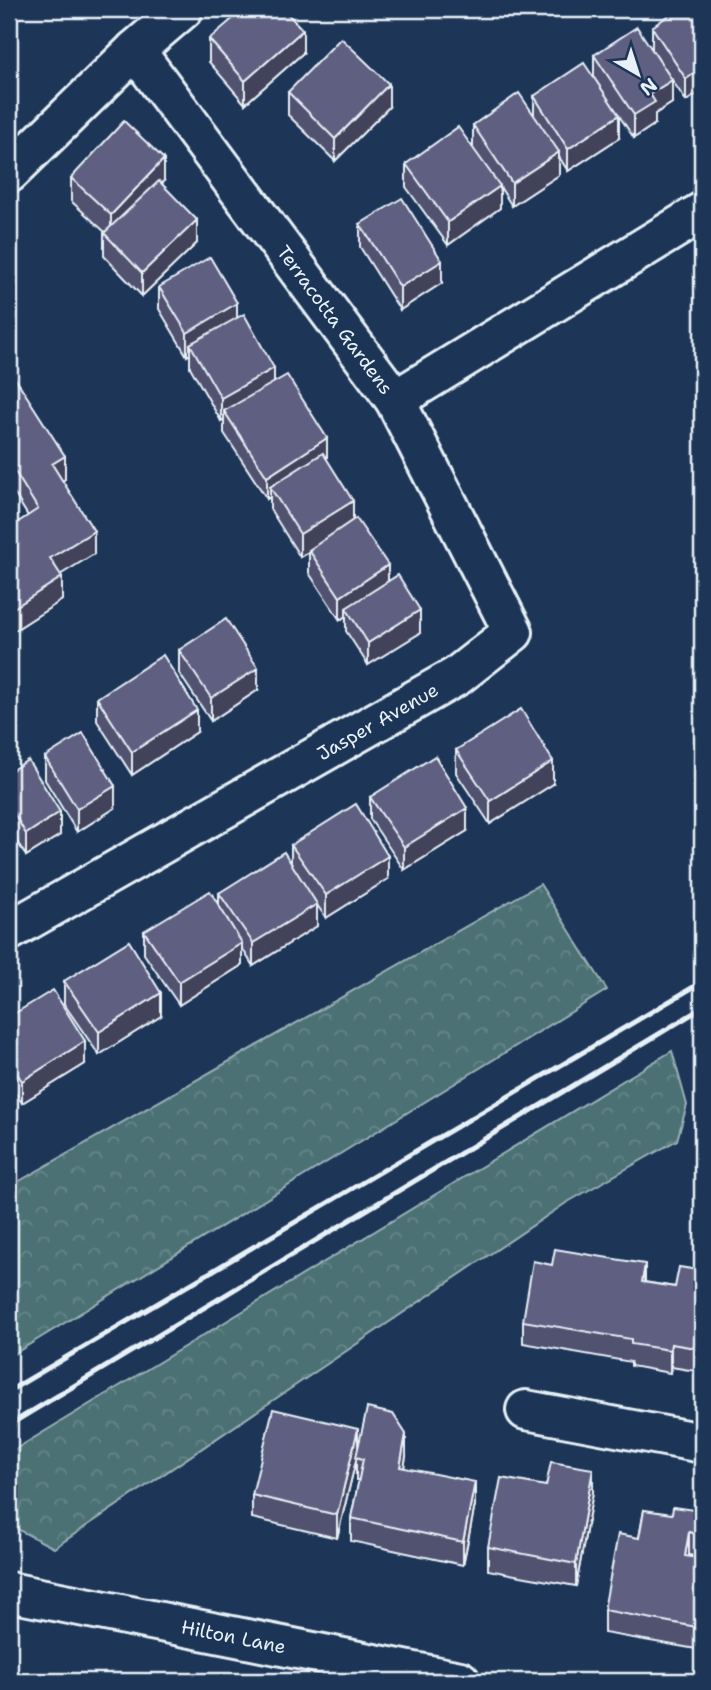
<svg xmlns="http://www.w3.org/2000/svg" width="711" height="1690" font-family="'Shantell Sans',sans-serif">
<defs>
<pattern id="forest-crowns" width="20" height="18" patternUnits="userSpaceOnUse" patternTransform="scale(1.75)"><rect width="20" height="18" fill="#4c7174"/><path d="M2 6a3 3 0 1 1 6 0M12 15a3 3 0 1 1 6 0" fill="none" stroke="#668689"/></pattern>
</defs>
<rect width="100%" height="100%" fill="#1d3557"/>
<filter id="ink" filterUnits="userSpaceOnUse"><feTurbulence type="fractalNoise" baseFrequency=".0143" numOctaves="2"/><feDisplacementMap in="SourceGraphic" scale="14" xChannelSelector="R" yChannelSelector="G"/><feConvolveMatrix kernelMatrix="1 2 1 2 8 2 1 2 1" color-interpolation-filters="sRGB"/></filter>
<g filter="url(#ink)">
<g fill="url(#forest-crowns)" stroke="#9ab1b6" stroke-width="2">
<path d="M540 884 607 990 9 1357V1187Z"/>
<path d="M672 1051 687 1105 677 1140 566 1203 54 1548 9 1525V1453Z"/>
</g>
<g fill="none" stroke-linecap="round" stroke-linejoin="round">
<defs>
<g id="minor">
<path id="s1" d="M135 50 395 400 702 212"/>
<path d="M9 173 135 50 183 9"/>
<path id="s2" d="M9 931 457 676 513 632 395 400"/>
<path d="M526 1410 702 1443"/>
<path id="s3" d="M9 1592 460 1681"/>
</g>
</defs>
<use href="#minor" stroke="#e8f1f8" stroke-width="44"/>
<use href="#minor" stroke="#1d3557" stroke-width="38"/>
<g stroke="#e8f1f8" stroke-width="5">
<path d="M9 1391 702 982"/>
<path d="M9 1425 702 1008"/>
</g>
</g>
<g fill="#51516f" stroke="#e8f1f8" stroke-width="2">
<path d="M702 9V91L686 101 652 50V27Z"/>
<path d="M209 39 303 53 245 104 209 62Z"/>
<path d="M594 55 672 103 655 114V124L634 138 594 78Z"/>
<path d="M288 92 389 107 335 161 288 115Z"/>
<path d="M534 96 619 138 568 171 559 157V175L512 206 500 187V208L448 245 406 187V164L473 147V125L534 115Z"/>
<path d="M71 178 164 181 162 184 197 243 142 296 104 256V233L105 232 71 201Z"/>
<path d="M360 224 442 283 400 310 360 247Z"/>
<path d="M159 287 237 318 274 382 327 460 353 520 388 582 420 633 368 665 346 631V616L340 620 309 573V552L300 557 270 509V497L267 499 224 433V419L221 421 190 367V354L187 356 159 309Z"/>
<path d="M9 371 65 479 62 481 94 554 60 574 62 600 9 634V528L28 516 9 485Z"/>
<path d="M179 650 258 690 211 721 179 673Z"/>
<path d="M97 698 197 732 132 775 97 721Z"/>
<path d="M456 750 553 784 490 824 456 773Z"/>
<path d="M45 757 115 808 77 832 45 780Z"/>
<path d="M9 772 60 835 26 856 9 828Z"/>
<path d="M370 797 467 831 404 870 370 819Z"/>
<path d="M291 845 388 879 326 918 317 905V926L253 966 242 948V965L179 1005 144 954V931L219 906V893L291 863Z"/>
<path d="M64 981 161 1016 99 1055 64 1004Z"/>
<path d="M9 1017 85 1064 22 1103 9 1084Z"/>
<path d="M702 1260V1372L671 1367 670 1373 631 1366V1362L523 1343V1321L645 1282 675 1287 698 1270Z"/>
<path d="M358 1448 406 1456 404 1468 475 1505 463 1565 351 1541V1518L359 1480H356V1460L337 1538 252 1518V1495Z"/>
<path d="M546 1486 593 1492 576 1586 488 1570V1547Z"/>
<path d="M644 1510 701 1534 697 1557 689 1555 688 1557 702 1559V1650L604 1633V1610L639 1538Z"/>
</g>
<g fill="#42425a" stroke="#e8f1f8" stroke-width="2">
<path d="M303 30V53L245 104V81Z"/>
<path d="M702 68V91L686 101V79Z"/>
<path d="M672 80V103L655 114V124L634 138V115L650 94Z"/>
<path d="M389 84V107L335 161V139Z"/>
<path d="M619 115V138L568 171V149Z"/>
<path d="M559 152V175L512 206V183Z"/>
<path d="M164 159V181L111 238V215Z"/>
<path d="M500 186V208L448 245V222Z"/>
<path d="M197 220V243L142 296V273Z"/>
<path d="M442 261V283L400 310V287Z"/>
<path d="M237 303V326L190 344V354L187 356V333Z"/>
<path d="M274 368V391L224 411V419L221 421V398Z"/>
<path d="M327 438V461L270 487V497L267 499V477Z"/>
<path d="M65 456V479L52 487V464Z"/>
<path d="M353 501V524L300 557V534Z"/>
<path d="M94 531V554L50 581V558Z"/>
<path d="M388 565V587L346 608V616L340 620V597Z"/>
<path d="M62 577V600L9 634V611Z"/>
<path d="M420 610V633L368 665V643Z"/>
<path d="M258 668V690L211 721V698Z"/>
<path d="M197 710V732L132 775V752Z"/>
<path d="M553 761V784L490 824V801Z"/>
<path d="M115 786V808L77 832V809Z"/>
<path d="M467 808V831L404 870V847Z"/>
<path d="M60 812V835L26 856V834Z"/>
<path d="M388 856V879L326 918V895Z"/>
<path d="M317 904V926L253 966V943Z"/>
<path d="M242 943V965L179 1005V982Z"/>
<path d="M161 993V1016L99 1055V1032Z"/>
<path d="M85 1041V1064L22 1103V1081Z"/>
<path d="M645 1264V1287L642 1282Z"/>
<path d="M671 1344V1367L670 1373V1350Z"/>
<path d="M358 1429V1452L337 1538V1515Z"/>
<path d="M406 1434V1456L400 1490V1467Z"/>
<path d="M593 1469V1492L576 1586V1564Z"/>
<path d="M475 1482V1505L463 1565V1542Z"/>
<path d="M701 1511V1534L697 1557V1534Z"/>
<path d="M689 1532V1555L685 1579V1556Z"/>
</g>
<g fill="#5e5e81" stroke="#e8f1f8" stroke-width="2">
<path d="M244 9H283L303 30 245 81 209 39Z"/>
<path d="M678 9H702V68L686 79 652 27Z"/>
<path d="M637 27 672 80 650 94 655 102 634 115 594 55Z"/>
<path d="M341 38 389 84 335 139 288 92Z"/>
<path d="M584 63 619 115 568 149 534 96Z"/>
<path d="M519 93 559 152 512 183 473 125Z"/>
<path d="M124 121 164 159 111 215 71 178Z"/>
<path d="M458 127 500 186 448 222 406 164Z"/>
<path d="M159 181 197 220 142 273 104 233Z"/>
<path d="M402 198 442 261 400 287 360 224Z"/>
<path d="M210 257 237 303 187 333 159 287Z"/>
<path d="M244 314 274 368 221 398 190 344Z"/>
<path d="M10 370 65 456 52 464 94 531 50 558 62 577 9 611V528L38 509 9 462V371Z"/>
<path d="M287 375 327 438 267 477 224 411Z"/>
<path d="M323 453 353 501 300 534 270 487Z"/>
<path d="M356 518 388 565 340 597 309 550Z"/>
<path d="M398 575 420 610 368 643 346 608Z"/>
<path d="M226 619 258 668 211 698 179 650Z"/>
<path d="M163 655 197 710 132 752 97 698Z"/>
<path d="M521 709 553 761 490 801 456 750Z"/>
<path d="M83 733 115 786 77 809 45 757Z"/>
<path d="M435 756 467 808 404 847 370 797Z"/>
<path d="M28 760 60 812 26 834 9 805V772Z"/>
<path d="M356 804 388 856 326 895 291 845Z"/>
<path d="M284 852 317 904 253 943 219 893Z"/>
<path d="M210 891 242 943 179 982 144 931Z"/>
<path d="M129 941 161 993 99 1032 64 981Z"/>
<path d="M53 990 85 1041 22 1081 9 1061V1017Z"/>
<path d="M555 1249 645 1264 642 1282 675 1287 679 1267 698 1270 699 1262 702 1260V1349L671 1344 670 1350 631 1344V1339L523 1321 533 1261 552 1265Z"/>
<path d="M367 1408 393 1414 406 1434 400 1467 475 1482 463 1542 351 1518 363 1459 356 1457Z"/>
<path d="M273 1409 358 1429 337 1515 252 1495Z"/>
<path d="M551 1462 593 1469 576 1564 488 1547 501 1478 546 1486Z"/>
<path d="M673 1507 701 1511 697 1534 689 1532 685 1556 702 1559V1628L604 1610 618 1534 639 1538 644 1510 672 1514Z"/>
</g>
</g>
<g text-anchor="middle" stroke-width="5" stroke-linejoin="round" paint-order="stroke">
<g font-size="19" fill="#e8f1f8" stroke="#1d3557">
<text dy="7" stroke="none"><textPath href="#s1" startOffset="336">Terracotta Gardens</textPath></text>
<text dy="7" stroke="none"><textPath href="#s2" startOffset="424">Jasper Avenue</textPath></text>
<text dy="7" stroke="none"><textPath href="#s3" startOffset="229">Hilton Lane</textPath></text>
</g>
</g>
<rect width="711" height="1690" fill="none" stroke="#1d3557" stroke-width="35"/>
<rect x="18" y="18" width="676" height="1655" fill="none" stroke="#e8f1f8" stroke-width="2.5" filter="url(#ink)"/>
<g transform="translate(638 74) rotate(141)" stroke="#1d3557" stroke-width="5" paint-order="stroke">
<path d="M0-5L12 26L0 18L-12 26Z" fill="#e8f1f8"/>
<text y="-10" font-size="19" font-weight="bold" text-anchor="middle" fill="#e8f1f8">N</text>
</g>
</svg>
